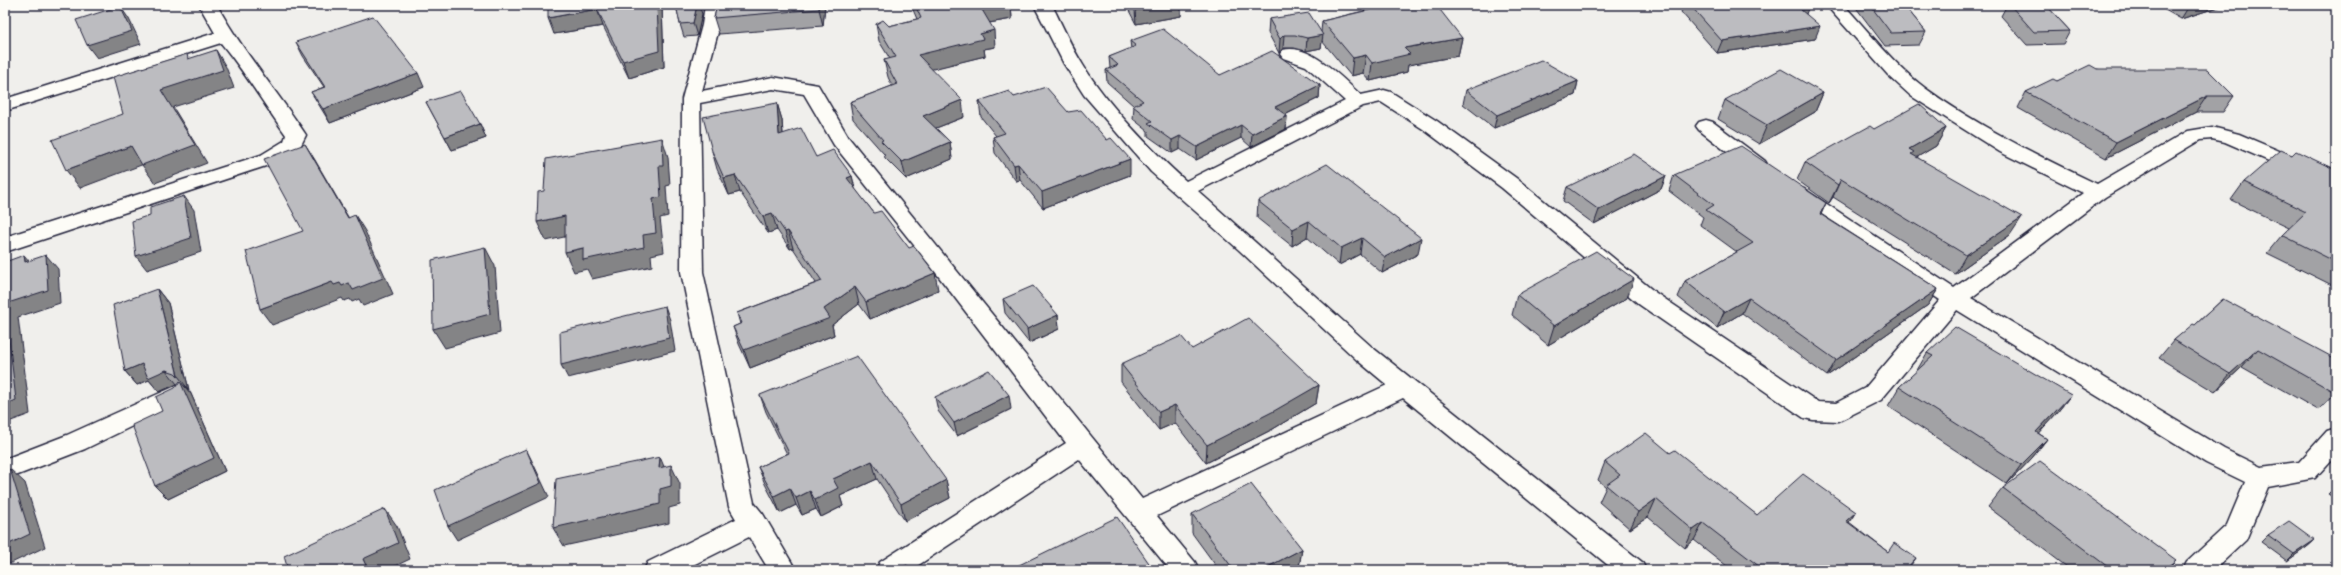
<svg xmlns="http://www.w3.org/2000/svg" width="2341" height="575" font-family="Mali,sans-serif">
<rect width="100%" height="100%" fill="#f0efec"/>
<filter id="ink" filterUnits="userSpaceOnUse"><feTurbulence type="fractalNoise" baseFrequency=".025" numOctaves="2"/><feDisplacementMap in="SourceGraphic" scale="8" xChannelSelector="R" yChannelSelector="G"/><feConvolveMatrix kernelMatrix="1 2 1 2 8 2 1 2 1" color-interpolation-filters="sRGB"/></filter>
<g filter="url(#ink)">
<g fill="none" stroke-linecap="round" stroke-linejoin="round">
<defs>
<g id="street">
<path d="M199 5H217C242 51 277 91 306 135L299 149 275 163 5 252V237L261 155 284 141 286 135C264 105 245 72 221 43L5 111V99L215 33Z"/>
<path d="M705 5H723L720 25 702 91 773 77 818 85 849 138 1142 499 1387 385 1357 360 1239 250 1151 172 1084 95 1064 64 1034 5H1052C1062 25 1071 46 1083 65 1106 103 1152 151 1186 181L1345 101 1306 66 1283 58 1280 54 1283 50C1311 43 1342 79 1361 95L1384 90 1391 92 1437 121 1516 178 1656 293 1818 402 1836 403 1865 388 1940 300 1790 199 1787 194 1790 189 1797 187 1804 189 1954 288 2083 193 2000 152 1911 96 1888 75 1826 5H1844C1870 33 1894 65 1925 88 1977 126 2039 156 2097 184L2188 131 2212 127 2239 134 2336 175V190L2225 142 2212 139 2200 140 2105 197 1971 298 2224 449 2261 467 2299 462 2327 431 2336 428V455L2315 478 2268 487 2246 540 2214 570H2183L2187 562 2227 525 2245 482 2206 463 1957 310 1881 400 1839 421 1813 420 1804 418 1640 305 1502 188 1423 129 1381 102 1363 106 1198 191 1373 348 1642 562 1646 570H1614L1403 398 1157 516 1195 562 1199 570H1170L1079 459 911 570H876L880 562 1066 443 933 269 834 145 804 94 773 89 700 103 703 272 754 503 763 514 796 570H769L749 537 683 570H644L648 562 736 519 729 507 681 272 682 99 702 25Z"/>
<path d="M1706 120 1713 122 1765 161 1768 166 1765 171 1758 172 1751 171 1699 130 1696 126 1699 122Z"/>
<path d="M178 385 186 388 190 394 186 400 85 449 5 480V459L67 435Z"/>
</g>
</defs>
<use href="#street" stroke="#22223b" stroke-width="3"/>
<use href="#street" fill="#fdfcf7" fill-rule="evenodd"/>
</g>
<g fill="#a2a2a5" stroke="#22223b">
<path d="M548 5H662L664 67 629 78 603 26 554 34Z"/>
<path d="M676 5H699L702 14 697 36 684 37 680 24Z"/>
<path d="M717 5H825L823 26 719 34 714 18Z"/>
<path d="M911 5H1011L1012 19 989 23 995 47 984 49 985 56 931 69 964 117 936 128 950 142 952 159 906 179 885 158 884 154 853 119 850 102 892 86 888 77 884 60 890 59 879 41 876 24 889 26 917 19Z"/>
<path d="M1126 5H1181V16L1136 24Z"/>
<path d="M1384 5H1429L1462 38 1458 56 1408 65 1407 72 1370 81 1363 73 1351 76 1322 41 1321 48 1306 51 1294 48H1283L1279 53 1268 33 1269 19 1321 32 1322 21 1384 6Z"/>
<path d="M1551 5H1575L1553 7Z"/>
<path d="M1684 5H1805L1806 14 1815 39 1717 53 1681 12Z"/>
<path d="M1854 5H1904L1926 32 1919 45 1885 46Z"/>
<path d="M2007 5H2046L2070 31 2063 44 2027 45 2001 16Z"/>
<path d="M2156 5H2225L2181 19Z"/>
<path d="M1130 41 1220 75 1320 85 1319 98 1285 115 1287 116 1286 129 1251 147 1241 138 1196 160 1180 149 1172 153 1148 136V131L1133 119 1134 106 1107 82 1106 70 1110 68 1109 57 1131 49Z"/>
<path d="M296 42 424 87 330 123 319 105 311 92 324 87 303 56Z"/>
<path d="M2097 69 2234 96 2223 112H2196L2106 158 2018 108 2026 92 2057 81Z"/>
<path d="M1578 81 1575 95 1494 128 1463 104 1466 90Z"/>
<path d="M1823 93 1815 112 1759 144 1718 119 1725 100Z"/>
<path d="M1014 97 1068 112 1130 175 1043 208 1020 180 1016 181 995 153 993 137 996 136 981 117 979 101Z"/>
<path d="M426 102 480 124 486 138 452 150Z"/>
<path d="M777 103 782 120 783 134 816 157 852 176 855 189 874 213 938 290 870 319 859 304 832 325 834 335 750 368 739 344 733 327 740 324 737 313 816 283 793 248 790 249 777 230 768 233 740 192 729 195 717 169 712 151Z"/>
<path d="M1946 128 1936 146 1917 157 2010 235 1955 274 1833 197 1829 203 1797 180 1805 162 1874 129Z"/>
<path d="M2292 155 2336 170V287L2267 253 2282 235 2289 228 2231 200 2244 182Z"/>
<path d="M1674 175 1826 203 1821 214 1938 289 1928 305 1827 376 1742 313 1717 328 1678 297 1685 281 1737 252 1700 225 1703 217 1669 191Z"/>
<path d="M1666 176 1661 189 1594 224 1563 201 1567 187Z"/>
<path d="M1258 201 1418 254 1382 273 1360 254 1339 265 1307 237 1292 246 1257 218Z"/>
<path d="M157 289 168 303 189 390 186 386H184L191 394 225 471 168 499 155 486 162 411 178 384H177L159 392 149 380 137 385 125 371Z"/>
<path d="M1517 295 1627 298 1548 345 1512 315Z"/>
<path d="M1003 299 1058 315 1059 329 1029 343 1005 313Z"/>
<path d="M2223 299 2336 393 2318 410 2242 367 2215 392 2159 358 2174 340 2195 325Z"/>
<path d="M1192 349 1319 385 1316 403 1273 429 1206 463 1175 423 1159 430 1121 382V364Z"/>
<path d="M1927 353 2071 395 2056 414 2038 433 2047 439 2032 458 2007 484 1888 406 1899 387 1916 372Z"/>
<path d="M760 395 946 480 950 498 905 521 877 479 840 496 843 506 821 517 816 509 802 515 796 505 780 513 765 484 758 467 787 454 766 412Z"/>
<path d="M935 397 1011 409 957 436 938 411Z"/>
<path d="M1670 453 1757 515 1856 512 1849 522 1888 552 1916 558 1907 570H1732L1694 540 1685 548 1648 517 1630 529 1599 502 1606 487 1598 480 1605 462Z"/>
<path d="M2336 486V499L2328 494Z"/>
<path d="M2003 488 2166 570H2071L1988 507Z"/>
<path d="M1192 514 1302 549 1299 567 1294 570H1219L1192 533Z"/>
<path d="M2268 535 2315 540 2307 547 2287 561 2261 542Z"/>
</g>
<g fill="#848486" stroke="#22223b">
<path d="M657 5H662L664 67 629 78 623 61Z"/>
<path d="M697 5H699L702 14 697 36 693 23Z"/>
<path d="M820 5H825L823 26 819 9Z"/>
<path d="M998 5H1011L1012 19 983 24 981 8Z"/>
<path d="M1166 5H1181V16L1136 24 1135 10Z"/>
<path d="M2192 5H2225L2181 19 2189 6Z"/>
<path d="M120 6 129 19 141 44 97 58 87 45Z"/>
<path d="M597 9 603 26 554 34 548 18Z"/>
<path d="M1808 9 1803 21 1801 10Z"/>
<path d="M1820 26 1815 39 1717 53 1722 41Z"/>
<path d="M994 30 995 47 984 49 985 56 921 72 918 55 980 34Z"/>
<path d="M1284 35 1283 48 1279 53 1280 39Z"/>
<path d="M1323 35 1321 48 1306 51 1307 38Z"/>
<path d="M1462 38 1458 56 1408 65 1407 72 1370 81 1372 63 1404 48Z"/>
<path d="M216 50 226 67 234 88 173 107 207 163 155 183 142 165 161 90Z"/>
<path d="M1366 55 1363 73 1351 76 1353 58Z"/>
<path d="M418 73 424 87 330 123 323 109Z"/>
<path d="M1578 81 1575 95 1494 128 1497 115Z"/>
<path d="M1320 85 1319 98 1274 120 1275 107Z"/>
<path d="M1823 93 1815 112 1759 144 1767 125Z"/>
<path d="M2207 96 2196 112 2106 158 2116 142Z"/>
<path d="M962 100 964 117 926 132 923 116Z"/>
<path d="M777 103 782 120 784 152 779 135Z"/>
<path d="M1287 116 1286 129 1251 147 1252 134Z"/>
<path d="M480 124 486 138 452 150 445 137Z"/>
<path d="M1241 125V138L1196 160 1197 147Z"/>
<path d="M1946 128 1936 146 1909 162V149Z"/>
<path d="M1180 136V149L1172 153V140Z"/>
<path d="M662 138 668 157 670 185 666 186 668 216 660 218 664 252 651 255 652 266 592 279 587 269 574 272 565 252 643 235 653 199 659 166Z"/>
<path d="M950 142 952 159 906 179 902 162Z"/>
<path d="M305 144 315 160 358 234 348 218Z"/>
<path d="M131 146 144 164 80 188 66 170Z"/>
<path d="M1130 159V175L1043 208 1042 192Z"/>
<path d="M1018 164 1020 180 1016 181 1014 165Z"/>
<path d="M735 175 740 192 729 195 724 178Z"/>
<path d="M852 176 856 193 847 178Z"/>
<path d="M1666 176 1661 189 1594 224 1599 210Z"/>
<path d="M1841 179 1833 197 1829 203Z"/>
<path d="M184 196 194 210 201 252 147 270 136 256Z"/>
<path d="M1826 203 1819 219 1820 214Z"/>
<path d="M772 213 777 230 768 233 763 216Z"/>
<path d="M355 215 365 231 393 294 363 306 359 299 352 302 350 299 344 301 342 298 272 325 260 309 332 282 340 283Z"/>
<path d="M565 216 573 235 546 241 537 222Z"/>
<path d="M2022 217 2010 235 1955 274 1966 255Z"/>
<path d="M1309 221 1307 237 1292 246 1293 229Z"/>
<path d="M788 231 793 248 790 249 785 232Z"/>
<path d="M1362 238 1360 254 1339 265 1341 248Z"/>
<path d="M1421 238 1418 254 1382 273 1385 257Z"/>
<path d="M485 247 495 266 500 333 445 348 433 329Z"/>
<path d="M24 255 36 269 25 262Z"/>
<path d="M46 255 58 269 60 303 18 317 30 414 11 421V426L5 428V304Z"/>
<path d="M935 273 938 290 870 319 866 302Z"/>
<path d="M1634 279 1627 298 1548 345 1554 326Z"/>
<path d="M855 287 859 304 832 325 834 335 750 368 744 350 824 309Z"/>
<path d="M157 289 168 303 189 390 178 376Z"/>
<path d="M1938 289 1928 305 1827 376 1836 360Z"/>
<path d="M1749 298 1742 313 1717 328 1724 312Z"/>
<path d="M665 306 670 320 675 351 568 378 561 365Z"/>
<path d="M1058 315 1059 329 1029 343 1027 329Z"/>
<path d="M2258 349 2242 367 2215 392 2230 374Z"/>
<path d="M142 364 166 370 177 384 159 392 149 380 137 385 125 371Z"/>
<path d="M180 381 191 394 225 471 168 499 155 486Z"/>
<path d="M1319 385 1316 403 1273 429 1206 463 1207 445Z"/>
<path d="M1009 395 1011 409 957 436 954 423Z"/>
<path d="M2071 395 2056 414 2022 451 2036 432Z"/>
<path d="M1175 405V423L1159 430V412Z"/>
<path d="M2047 439 2032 458 2007 484 2021 465Z"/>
<path d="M526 449 533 463 549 497 457 540 448 526Z"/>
<path d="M660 457 668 476 659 468Z"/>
<path d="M872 461 877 479 840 496 843 506 821 517 815 500 833 479Z"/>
<path d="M671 465 680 484V505L669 508V523L564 546 553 528 660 489Z"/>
<path d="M10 469 25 483 45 547 5 566V546Z"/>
<path d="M946 480 950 498 905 521 901 504Z"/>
<path d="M790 488 796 505 780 513 774 496Z"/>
<path d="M810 491 816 509 802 515 796 498Z"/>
<path d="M1656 499 1648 517 1630 529 1638 512Z"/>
<path d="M385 509 397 526 410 559 387 570H368L363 559Z"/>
<path d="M1856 512 1844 529 1846 521Z"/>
<path d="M1703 523 1694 540 1685 548 1693 530Z"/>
<path d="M2315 540 2307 547 2287 561 2294 554Z"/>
<path d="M1302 549 1299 567 1294 570H1262Z"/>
<path d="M1916 558 1907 570H1905Z"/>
<path d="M2176 560 2166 570H2163Z"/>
</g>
<g fill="#bcbcc0" stroke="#22223b">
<path d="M548 5H657L659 51 623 61 597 9 548 18Z"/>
<path d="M676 5H697L693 23 680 24Z"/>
<path d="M717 5H820L819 9 714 18Z"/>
<path d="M915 5H998L981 8 994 30 980 34 983 39 918 55 962 100 923 116 950 142 902 162 881 141 883 140 850 102 897 84 884 60 896 57 876 24 883 20 889 26 921 18Z"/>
<path d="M1133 5H1166L1135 10Z"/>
<path d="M1386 5H1429L1437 6 1462 38 1404 48 1410 54 1372 63 1366 55 1353 58 1322 21 1386 6Z"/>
<path d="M1690 5H1805L1808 9 1801 10 1820 26 1722 41Z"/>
<path d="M1870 5H1904L1926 32 1891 33Z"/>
<path d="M2010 5H2046L2070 31 2034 32Z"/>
<path d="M120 6 132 31 87 45 76 20Z"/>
<path d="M1309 13 1323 35 1307 38 1295 35H1284L1280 39 1269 19Z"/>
<path d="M373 16 418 73 323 109 311 92 325 87 296 42Z"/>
<path d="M1163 29 1220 75 1272 51 1320 85 1275 107 1287 116 1252 134 1241 125 1197 147 1180 136 1172 140 1148 123 1152 121 1133 106 1143 101 1106 70 1118 65 1109 57 1136 46 1130 41Z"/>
<path d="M216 50 223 70 161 90 195 145 142 165 131 146 66 170 52 140 123 114 113 77 187 54 188 59Z"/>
<path d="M1541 60 1578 81 1497 115 1466 90Z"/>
<path d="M2090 65 2097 69H2207L2234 96H2207L2116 142 2026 92 2053 79 2057 81Z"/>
<path d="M1781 69 1823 93 1767 125 1725 100Z"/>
<path d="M1046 87 1068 112 1081 110 1107 140 1111 138 1130 159 1042 192 1018 164 1014 165 993 137 1005 133 979 101 1009 91 1014 97Z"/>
<path d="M461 91 480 124 445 137 426 102Z"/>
<path d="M777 103 779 135 801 128 816 157 833 150 852 176 847 178 874 213 881 211 909 248 914 246 935 273 866 302 855 287 824 309 830 318 744 350 733 327 742 323 737 313 822 281 788 231 785 232 772 213 763 216 735 175 724 178 712 151 703 117Z"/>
<path d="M1919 104 1946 128 1909 149 1914 152 1911 154 2022 217 1966 255 1841 179 1838 185 1805 162 1870 126 1874 129Z"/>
<path d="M662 138 663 166H659L661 197 653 199 656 233 643 235 644 247 583 260V248L565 252V216L537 222 538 192 544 191 546 159Z"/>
<path d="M305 144 348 218 355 215 383 278 353 290 349 283 342 286 340 283 334 285 332 282 260 309 246 251 303 231 264 159Z"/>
<path d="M1741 146 1826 203 1820 214 1938 289 1836 360 1749 298 1724 312 1685 281 1753 243 1706 210 1714 205 1674 175Z"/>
<path d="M2281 150 2292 155 2296 151 2336 170V262L2282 235 2306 212 2244 182Z"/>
<path d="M1634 154 1666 176 1599 210 1567 187Z"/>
<path d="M1327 164 1421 238 1385 257 1362 238 1341 248 1309 221 1293 229 1258 201Z"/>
<path d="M184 196 191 238 136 256 132 221 150 215V207Z"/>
<path d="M485 247 490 314 433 329 432 260Z"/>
<path d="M1596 251 1634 279 1554 326 1517 295Z"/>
<path d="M24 255 25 262 46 255 48 290 5 304 16 400 5 405V262Z"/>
<path d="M1033 286 1058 315 1027 329 1003 299Z"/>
<path d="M157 289 178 376 175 373 166 370 148 378 142 364 125 371 113 305Z"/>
<path d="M2223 299 2336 359V393L2258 349 2230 374 2174 340 2193 324 2195 325Z"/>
<path d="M665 306 669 338 561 365 560 332Z"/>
<path d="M1248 318 1319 385 1274 411 1207 445 1175 405 1159 412 1121 364 1181 336 1192 349Z"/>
<path d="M1955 327 2071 395 2036 432 2047 439 2021 465 1899 387 1933 356 1927 353Z"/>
<path d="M857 356 946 480 901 504 872 461 833 479 838 488 815 500 810 491 796 498 790 488 774 496 758 467 789 453 760 395Z"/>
<path d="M989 370 1009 395 954 423 935 397Z"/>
<path d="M180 381 214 458 155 486 132 425 162 411 156 397 175 388Z"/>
<path d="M1646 433 1670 453 1675 450 1757 515 1803 474 1856 512 1846 521 1888 552 1894 543 1916 558 1905 570H1764L1703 523 1693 530 1656 499 1638 512 1606 485 1620 475 1605 462Z"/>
<path d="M526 449 541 483 448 526 435 490Z"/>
<path d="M660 457 659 468 671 465V486L660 489V504L553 528 556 479Z"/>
<path d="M2040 461 2176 560 2163 570H2112L2003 488Z"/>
<path d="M10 469 30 534 5 546V472Z"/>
<path d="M1251 484 1302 549 1262 570H1234L1192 514Z"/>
<path d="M385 509 398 543 363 559 368 570H288L284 556Z"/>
<path d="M1117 517 1153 569 1151 570H1009Z"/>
<path d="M2289 521 2315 540 2294 554 2268 535Z"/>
<path d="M907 565 910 570H897Z"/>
<path d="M2291 566 2297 570H2288Z"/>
<path d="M761 567 763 570H756Z"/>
</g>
</g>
<rect width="2341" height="575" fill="none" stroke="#fdfcf7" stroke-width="20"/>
<rect x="10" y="10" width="2321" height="555" fill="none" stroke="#22223b" stroke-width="1.5" filter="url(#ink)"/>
</svg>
